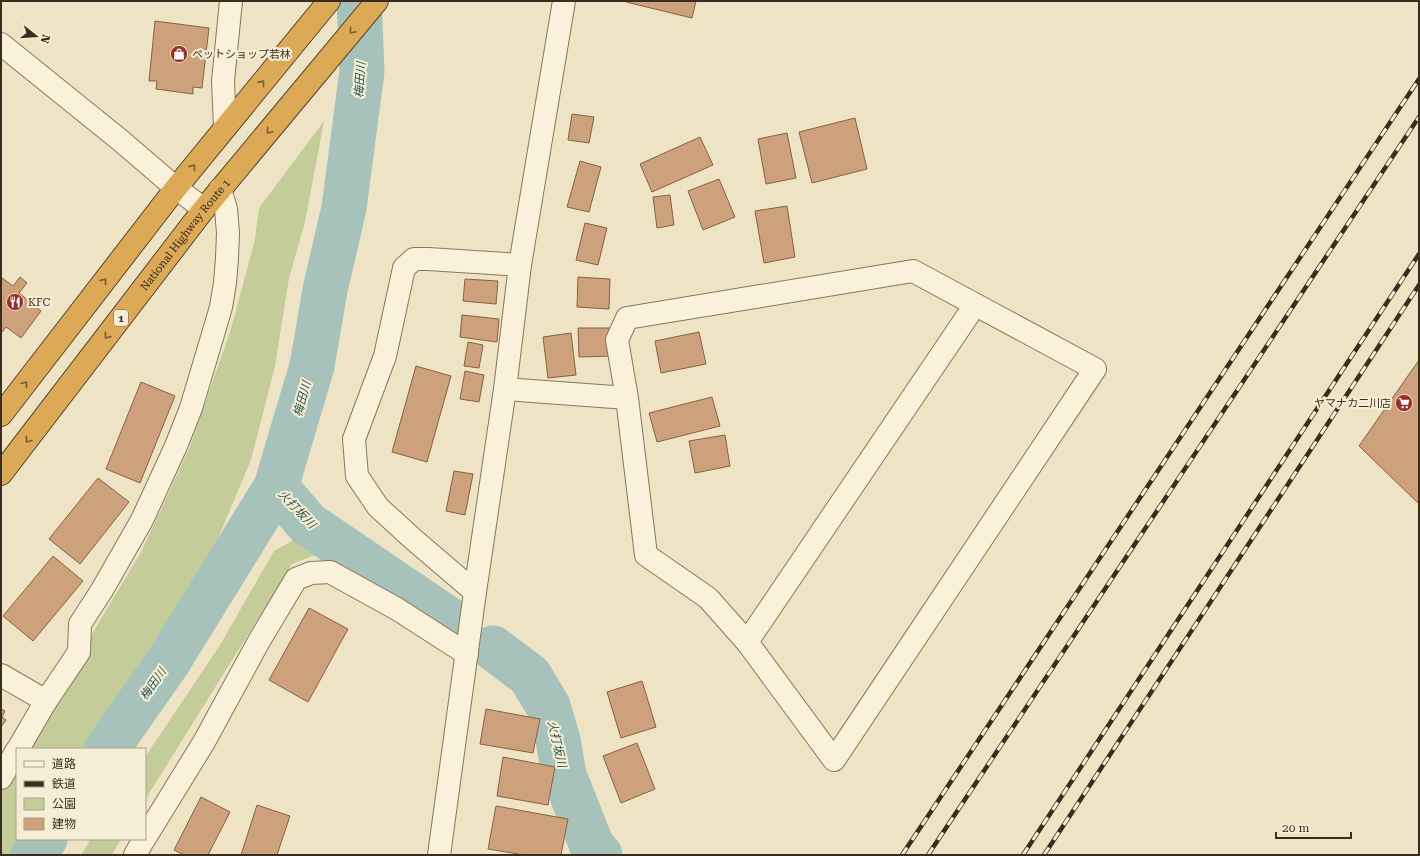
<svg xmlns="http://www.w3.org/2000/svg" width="1420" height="856" font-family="'Roboto Serif','Noto Sans JP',serif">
<rect width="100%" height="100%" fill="#eee4c5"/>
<g fill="#c4cc99">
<path d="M324 121 305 222 289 278 275 366 251 460 205 569 122 711 87 749H23L141 552 189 449 231 329 255 239 259 208Z"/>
<path d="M305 534 323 552 292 564 145 800V757L220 645 274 551Z"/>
<path d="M17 759V839H22L12 855H1V785Z"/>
<path d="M91 839H121L112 855H81Z"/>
</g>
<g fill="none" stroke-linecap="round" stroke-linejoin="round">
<g stroke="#a7c2bb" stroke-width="45">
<path d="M276 487 308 524 457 625"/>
<path d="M493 648 530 676 548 706 558 740 564 775 592 846 600 855"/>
<path d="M107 749 168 662 276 487 312 366 325 290 344 208 362 71 359 1"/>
<path d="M33 855 45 839"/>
</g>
</g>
<g fill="#cca17c" stroke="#886141">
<path d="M626 1H696L692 18 626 2Z"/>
<path d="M155 21 209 28 202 88 193 87V94L156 89 157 81H149Z"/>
<path d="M572 114 594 117 589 143 568 140Z"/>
<path d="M855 118 867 169 812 183 799 132Z"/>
<path d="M787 133 796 178 766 184 758 139Z"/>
<path d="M700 137 713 165 652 192 640 164Z"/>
<path d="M580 161 601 167 589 212 567 207Z"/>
<path d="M719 179 735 217 703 230 688 191Z"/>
<path d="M670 195 674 225 657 228 653 197Z"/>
<path d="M787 206 795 257 764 263 755 211Z"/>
<path d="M585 223 607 228 598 265 576 260Z"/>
<path d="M1 277 13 286 20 277 27 283 19 293 41 311 21 338 6 327 2 332 1 331Z"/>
<path d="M578 277 610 279 609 309 577 307Z"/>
<path d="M465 279 498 281 496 304 463 301Z"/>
<path d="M462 315 499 319 497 342 460 337Z"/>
<path d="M578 328H613V356L579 357Z"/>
<path d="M699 332 706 364 661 373 655 341Z"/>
<path d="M571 333 576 375 548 378 543 337Z"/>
<path d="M468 342 483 345 479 368 464 366Z"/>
<path d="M1419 360V504L1359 446Z"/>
<path d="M416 366 451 376 427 462 392 452Z"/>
<path d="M465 371 484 375 479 402 460 399Z"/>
<path d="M141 382 175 396 140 483 106 469Z"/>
<path d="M712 397 720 426 657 442 649 413Z"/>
<path d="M725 435 730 466 695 473 689 441Z"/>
<path d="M454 471 473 474 465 515 446 511Z"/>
<path d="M98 478 129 502 80 564 49 539Z"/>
<path d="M53 556 83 581 33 641 3 616Z"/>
<path d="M309 608 348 629 308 702 269 680Z"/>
<path d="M642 681 656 727 621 738 607 692Z"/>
<path d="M1 709 5 711 2 717 6 720 1 727Z"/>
<path d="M486 709 540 719 533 753 480 744Z"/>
<path d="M637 743 655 789 621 803 603 756Z"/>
<path d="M503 757 555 767 548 805 497 796Z"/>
<path d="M201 797 230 812 208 855H184L174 850Z"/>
<path d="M257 805 290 816 277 855H241Z"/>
<path d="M496 806 568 819 561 855H524L488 849Z"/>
</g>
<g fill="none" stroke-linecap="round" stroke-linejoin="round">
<defs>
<g id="minor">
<path d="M1 44 120 140 176 188 204 209"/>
<path d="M225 127 223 81 231 1"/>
<path d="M505 389 627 398 617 340 627 318 913 271 1095 369 834 760 747 642 708 598 646 555 627 398"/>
<path d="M475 592 413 539 378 507 357 476 354 439 385 356 404 268 414 259H428L520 265"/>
<path d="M747 642 975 305"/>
<path d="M1 675 46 701"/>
<path d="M18 749 46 701 79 652 80 624 102 590 142 520 176 446 191 408 214 331 221 307 225 283 227 258 228 233 226 209 220 189"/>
<path d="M1 778 17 750"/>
<path d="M145 838 204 742 259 641 296 579 311 573 330 572 397 609 467 654"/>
<path d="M135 855 144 839"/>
<path d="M439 855 475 592 505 389 520 265 564 1"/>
</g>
<g id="highway">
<path d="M1 415 176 188 329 1"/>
<path id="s1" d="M1 474 204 209 377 1"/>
</g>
</defs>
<use href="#minor" stroke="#89765b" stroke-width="24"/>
<use href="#highway" stroke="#57442f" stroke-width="24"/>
<use href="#minor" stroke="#f9f1d9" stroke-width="22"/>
<use href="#highway" stroke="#dca957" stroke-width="22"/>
<defs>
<g id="rail">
<path d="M902 855 1419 79"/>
<path d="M928 855 1419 117"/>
<path d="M1023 855 1419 254"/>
<path d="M1044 855 1419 285"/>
</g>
</defs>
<use href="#rail" stroke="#392d1f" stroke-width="4.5"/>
<use href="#rail" stroke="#f5eed5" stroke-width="3" stroke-dasharray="9" stroke-linecap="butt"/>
</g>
<defs><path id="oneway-chevron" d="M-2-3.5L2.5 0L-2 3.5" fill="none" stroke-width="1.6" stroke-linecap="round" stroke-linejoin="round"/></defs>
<g stroke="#7a5f35">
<use href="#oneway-chevron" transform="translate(352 31) rotate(130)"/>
<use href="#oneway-chevron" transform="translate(262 83) rotate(-51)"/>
<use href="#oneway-chevron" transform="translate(269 131) rotate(130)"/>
<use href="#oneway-chevron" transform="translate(193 167) rotate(-51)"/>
<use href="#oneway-chevron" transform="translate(104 281) rotate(-52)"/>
<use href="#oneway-chevron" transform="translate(107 336) rotate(127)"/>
<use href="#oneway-chevron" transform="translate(25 384) rotate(-52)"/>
<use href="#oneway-chevron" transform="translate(28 440) rotate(127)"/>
</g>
<defs>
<symbol id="shop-disc" viewBox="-11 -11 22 22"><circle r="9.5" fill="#98312c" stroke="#f5eed5"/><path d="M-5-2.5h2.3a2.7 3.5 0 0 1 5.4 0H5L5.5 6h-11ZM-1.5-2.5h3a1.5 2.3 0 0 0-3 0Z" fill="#fff"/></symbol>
<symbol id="restaurant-disc" viewBox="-11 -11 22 22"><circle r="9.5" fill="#98312c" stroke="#f5eed5"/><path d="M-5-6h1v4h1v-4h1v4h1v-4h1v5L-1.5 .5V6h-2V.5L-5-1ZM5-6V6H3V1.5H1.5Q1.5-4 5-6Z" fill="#fff"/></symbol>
<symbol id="supermarket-disc" viewBox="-11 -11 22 22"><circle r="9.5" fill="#98312c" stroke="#f5eed5"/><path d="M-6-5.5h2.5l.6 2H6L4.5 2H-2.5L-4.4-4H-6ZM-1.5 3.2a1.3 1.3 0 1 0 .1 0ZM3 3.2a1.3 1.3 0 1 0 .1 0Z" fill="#fff"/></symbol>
</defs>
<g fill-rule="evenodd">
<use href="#shop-disc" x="169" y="44" width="20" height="20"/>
<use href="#restaurant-disc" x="5" y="292" width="20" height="20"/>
<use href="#supermarket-disc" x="1394" y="393" width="20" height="20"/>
</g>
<g text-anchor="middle" stroke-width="4" stroke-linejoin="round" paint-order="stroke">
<rect fill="#f5eed5" stroke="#716756" stroke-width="1" x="114" y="310" width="14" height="16" rx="3"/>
<g font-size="10" font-weight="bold" fill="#392d1f">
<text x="121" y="322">1</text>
</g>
<g font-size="11" fill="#392d1f" stroke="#f5eed5" text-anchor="start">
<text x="192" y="58">ペットショップ若林</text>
<text x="28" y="306">KFC</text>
<text x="1391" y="407" text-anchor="end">ヤマナカ二川店</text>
</g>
<g font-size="11" fill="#392d1f" stroke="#f5eed5">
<text dy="4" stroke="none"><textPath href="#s1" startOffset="302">National Highway Route 1</textPath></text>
</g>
<g font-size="12" font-style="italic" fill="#2e5959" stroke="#f5eed5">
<text transform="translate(360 80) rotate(-86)" y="4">梅田川</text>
<text transform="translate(302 399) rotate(-74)" y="4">梅田川</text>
<text transform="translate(297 509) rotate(46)" y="4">火打坂川</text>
<text transform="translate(153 684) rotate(-55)" y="4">梅田川</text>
<text transform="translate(557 744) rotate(77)" y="4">火打坂川</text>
</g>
</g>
<rect width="1420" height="856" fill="none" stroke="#392d1f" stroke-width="4"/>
<rect x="16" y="748" width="130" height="92" fill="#f5eed5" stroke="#aaa18c"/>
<rect x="24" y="761" width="20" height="6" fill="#f9f1d9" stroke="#aaa18c"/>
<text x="52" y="768" font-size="12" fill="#392d1f">道路</text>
<rect x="24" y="781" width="20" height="6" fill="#392d1f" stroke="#aaa18c"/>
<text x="52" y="788" font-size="12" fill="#392d1f">鉄道</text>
<rect x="24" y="798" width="20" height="12" fill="#c4cc99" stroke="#aaa18c"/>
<text x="52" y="808" font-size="12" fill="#392d1f">公園</text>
<rect x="24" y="818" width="20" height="12" fill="#cca17c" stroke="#aaa18c"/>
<text x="52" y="828" font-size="12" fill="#392d1f">建物</text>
<g transform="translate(36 36) rotate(107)" stroke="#f5eed5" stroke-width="3" paint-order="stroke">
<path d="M0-3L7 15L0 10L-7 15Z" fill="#392d1f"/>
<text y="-6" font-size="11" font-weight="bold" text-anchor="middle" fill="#392d1f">N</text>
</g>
<path d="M1276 832v6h75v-6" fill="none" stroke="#392d1f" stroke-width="2"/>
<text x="1282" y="832" font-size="12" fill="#392d1f" stroke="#f5eed5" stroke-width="3" paint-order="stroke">20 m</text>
</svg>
